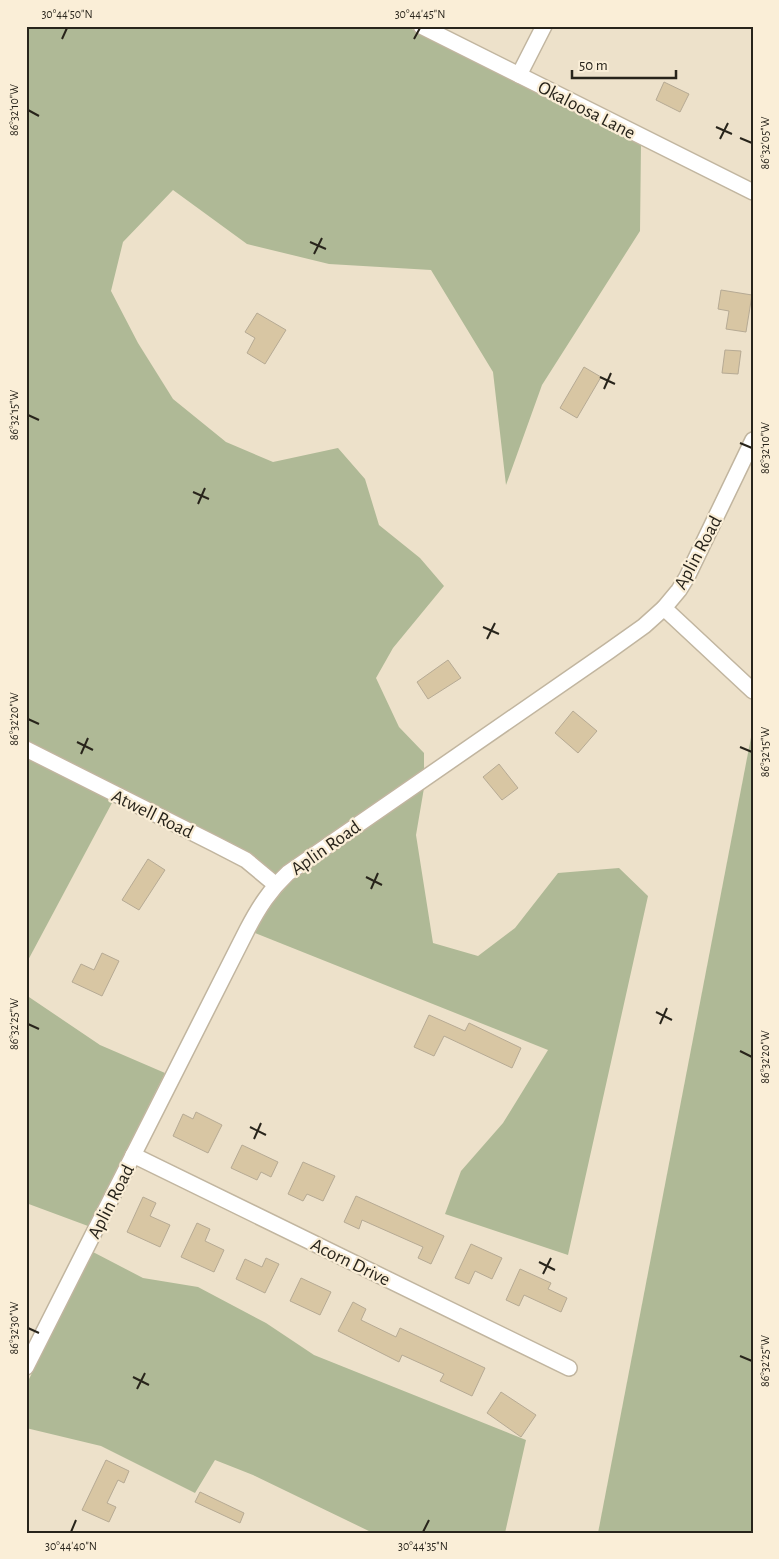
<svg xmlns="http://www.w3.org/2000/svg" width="779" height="1559" font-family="'Alegreya Sans',sans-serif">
	<rect width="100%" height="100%" fill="#ede1ca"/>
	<g fill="#afb996">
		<path d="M 26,26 L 406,26 L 641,144 L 640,231 L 542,385 L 506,485 L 493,372 L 431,270 L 329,264 L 247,244 L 173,190 L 123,242 L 111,291 L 138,343 L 173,399 L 226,442 L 273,462 L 338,448 L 365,479 L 379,525 L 420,558 L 444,586 L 393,648 L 376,678 L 399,727 L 424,753 L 424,769 L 275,875 L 219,838 L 26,742 Z"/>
		<path d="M 753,727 L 753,1533 L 598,1533 Z"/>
		<path d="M 26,757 L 113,801 L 26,964 Z"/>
		<path d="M 424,788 L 416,835 L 433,943 L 478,956 L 515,928 L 558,873 L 619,868 L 648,896 L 568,1255 L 445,1214 L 461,1171 L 503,1123 L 548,1050 L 255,933 L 268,908 L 294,878 Z"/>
		<path d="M 26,995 L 100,1045 L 165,1073 L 88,1226 L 26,1203 Z"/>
		<path d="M 93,1252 L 143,1278 L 198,1287 L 266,1323 L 314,1355 L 526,1440 L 505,1533 L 373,1533 L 253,1475 L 215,1460 L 195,1493 L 101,1446 L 26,1428 L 26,1385 Z"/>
	</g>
	<g fill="#d8c6a3" stroke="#b6aa94">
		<path d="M 664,82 L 689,94 L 680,112 L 656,100 Z"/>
		<path d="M 721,290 L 752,295 L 746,332 L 726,329 L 729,311 L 718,309 Z"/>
		<path d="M 257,313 L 286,330 L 265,364 L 247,353 L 255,338 L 245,332 Z"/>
		<path d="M 725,350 L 741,351 L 738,374 L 722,373 Z"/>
		<path d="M 584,367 L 601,377 L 577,418 L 560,408 Z"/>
		<path d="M 448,660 L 461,678 L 428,699 L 417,682 Z"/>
		<path d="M 573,711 L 597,731 L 578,753 L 555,733 Z"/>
		<path d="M 499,764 L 518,788 L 502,800 L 483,777 Z"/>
		<path d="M 148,859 L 165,870 L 139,910 L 122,900 Z"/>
		<path d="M 102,953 L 119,961 L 102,996 L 72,982 L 81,964 L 94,970 Z"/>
		<path d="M 429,1015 L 465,1031 L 469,1023 L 521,1048 L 512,1068 L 444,1036 L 434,1056 L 414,1047 Z"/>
		<path d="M 196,1112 L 222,1125 L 208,1153 L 173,1136 L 183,1114 L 193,1119 Z"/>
		<path d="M 242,1145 L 278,1162 L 271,1177 L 261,1172 L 257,1180 L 231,1168 Z"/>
		<path d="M 303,1162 L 335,1176 L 323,1201 L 307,1194 L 303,1201 L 288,1194 Z"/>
		<path d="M 356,1196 L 444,1236 L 431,1264 L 418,1258 L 423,1247 L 362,1220 L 359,1229 L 344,1222 Z"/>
		<path d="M 143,1197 L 156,1203 L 150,1216 L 170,1225 L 160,1247 L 127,1232 Z"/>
		<path d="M 197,1223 L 210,1229 L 205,1241 L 224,1250 L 214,1272 L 181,1257 Z"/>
		<path d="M 471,1244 L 502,1258 L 492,1279 L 475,1271 L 469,1284 L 455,1278 Z"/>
		<path d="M 266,1258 L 279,1264 L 265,1293 L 236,1279 L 245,1259 L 262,1267 Z"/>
		<path d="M 520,1269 L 551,1283 L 548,1289 L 567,1298 L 561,1312 L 524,1295 L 519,1306 L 506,1300 Z"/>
		<path d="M 301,1278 L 331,1292 L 320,1315 L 290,1301 Z"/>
		<path d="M 353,1302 L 366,1309 L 361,1320 L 396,1337 L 400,1328 L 485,1368 L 472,1396 L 440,1381 L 444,1374 L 402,1355 L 399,1362 L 338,1331 Z"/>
		<path d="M 501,1392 L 536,1415 L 521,1437 L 487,1413 Z"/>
		<path d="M 106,1460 L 129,1471 L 124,1483 L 118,1480 L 107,1503 L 116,1507 L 109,1522 L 82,1510 Z"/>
		<path d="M 200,1492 L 244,1513 L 240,1523 L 195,1502 Z"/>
	</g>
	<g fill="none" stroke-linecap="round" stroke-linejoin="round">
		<defs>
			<g id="minor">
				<path d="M 421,26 L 753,192"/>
				<path d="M 519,75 L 544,26"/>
				<path d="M 664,608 L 753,691"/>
				<path d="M 26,749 L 215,844 L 246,860 L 276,885"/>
				<path d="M 133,1155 L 569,1368"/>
				<path d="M 26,1367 L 247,930 C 259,907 270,890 288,873 L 609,651 L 644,626 L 664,608 L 679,590 L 687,577 L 753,440"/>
			</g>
		</defs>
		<use href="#minor" stroke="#c1b59f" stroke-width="18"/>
		<use href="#minor" stroke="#fff" stroke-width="15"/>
	</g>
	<path fill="none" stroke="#28241b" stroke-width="2" d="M 62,39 L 67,28M 414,39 L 420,28M 28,110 L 39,116M 716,127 L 732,134M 740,138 L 752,143M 720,139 L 728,123M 310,242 L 326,249M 314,254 L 322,238M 600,377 L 615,384M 604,389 L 611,373M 28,415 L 39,420M 740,443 L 752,448M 193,492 L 209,499M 198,504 L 205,488M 483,627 L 499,634M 487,639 L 495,623M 28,719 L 39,724M 77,742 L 93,750M 740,747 L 752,752M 81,754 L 88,738M 366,877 L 382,885M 371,889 L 378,873M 656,1012 L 672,1020M 28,1024 L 39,1029M 660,1024 L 667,1008M 740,1051 L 752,1057M 250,1127 L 266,1135M 254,1139 L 261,1123M 539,1262 L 555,1270M 543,1274 L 551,1258M 28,1328 L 39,1333M 740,1356 L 752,1361M 133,1377 L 149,1385M 137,1389 L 145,1373M 71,1532 L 76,1520M 423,1532 L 429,1520"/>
	<g text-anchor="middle" stroke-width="4.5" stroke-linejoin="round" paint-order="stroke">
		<g font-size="19" fill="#28241b" stroke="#faeed7">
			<text transform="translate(587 109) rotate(27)" y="7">Okaloosa Lane</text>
			<text transform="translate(697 552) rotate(-62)" y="7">Aplin Road</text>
			<text transform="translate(153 813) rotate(26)" y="7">Atwell Road</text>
			<text transform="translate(325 847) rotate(-35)" y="7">Aplin Road</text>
			<text transform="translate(110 1201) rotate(-63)" y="7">Aplin Road</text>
			<text transform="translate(351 1261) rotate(26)" y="7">Acorn Drive</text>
		</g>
	</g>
	<rect width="779" height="1559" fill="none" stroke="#faeed7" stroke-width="55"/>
	<path d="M572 70v8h104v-8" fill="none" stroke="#28241b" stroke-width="2.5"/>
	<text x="579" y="70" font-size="15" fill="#28241b" stroke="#faeed7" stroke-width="4" paint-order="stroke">50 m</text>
	<rect x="28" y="28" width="724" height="1504" fill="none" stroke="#28241b" stroke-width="2"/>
	<g font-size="12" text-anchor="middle" fill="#28241b">
		<text x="67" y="18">30°44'50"N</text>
		<text x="420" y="18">30°44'45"N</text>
		<text transform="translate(14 110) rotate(-90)" y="4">86°32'10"W</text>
		<text transform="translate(765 143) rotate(-90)" y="4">86°32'05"W</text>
		<text transform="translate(14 415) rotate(-90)" y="4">86°32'15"W</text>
		<text transform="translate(765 448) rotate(-90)" y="4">86°32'10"W</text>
		<text transform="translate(14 719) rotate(-90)" y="4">86°32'20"W</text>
		<text transform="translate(765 752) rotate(-90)" y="4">86°32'15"W</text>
		<text transform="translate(14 1024) rotate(-90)" y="4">86°32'25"W</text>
		<text transform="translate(765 1057) rotate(-90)" y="4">86°32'20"W</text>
		<text transform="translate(14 1328) rotate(-90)" y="4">86°32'30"W</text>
		<text transform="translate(765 1361) rotate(-90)" y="4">86°32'25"W</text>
		<text x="71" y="1550">30°44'40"N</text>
		<text x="423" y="1550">30°44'35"N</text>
	</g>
</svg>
